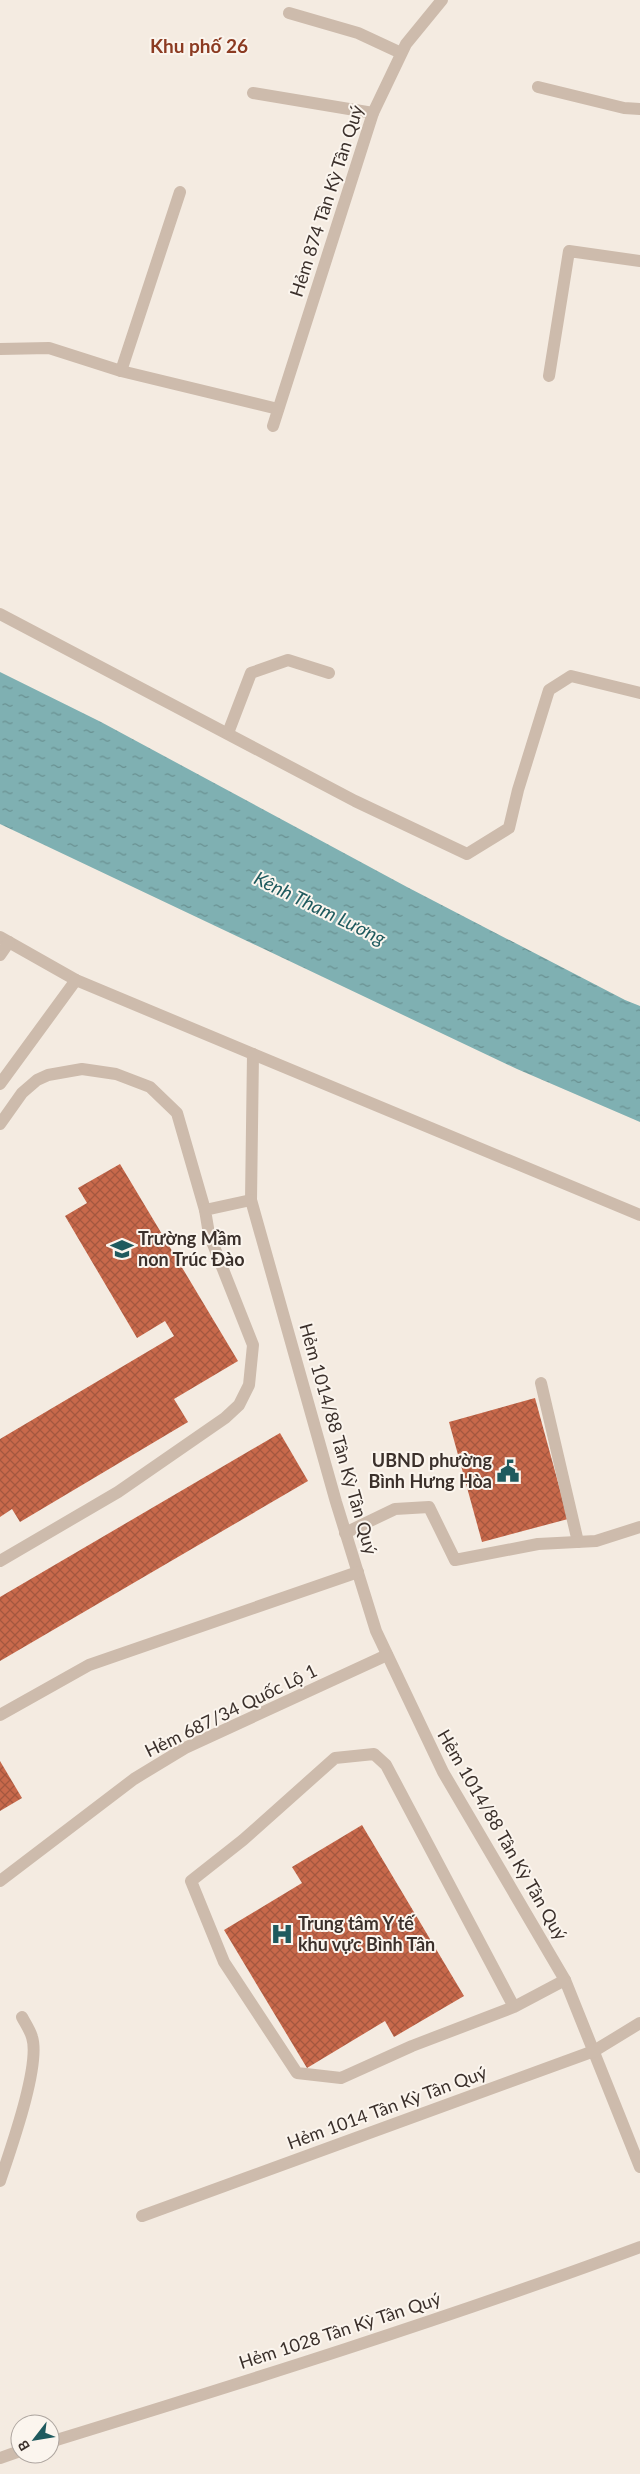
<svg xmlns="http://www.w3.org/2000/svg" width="640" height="2474" font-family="Lato,sans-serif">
	<defs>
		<pattern id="water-ripples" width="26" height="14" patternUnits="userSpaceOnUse" patternTransform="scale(1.25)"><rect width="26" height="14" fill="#7fb0b2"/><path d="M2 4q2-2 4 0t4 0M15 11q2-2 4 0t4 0" fill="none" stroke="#699091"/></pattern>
		<pattern id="building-cross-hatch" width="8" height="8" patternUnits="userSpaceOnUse" patternTransform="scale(1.25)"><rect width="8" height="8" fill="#c8694b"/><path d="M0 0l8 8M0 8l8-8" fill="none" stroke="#a4573f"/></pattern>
	</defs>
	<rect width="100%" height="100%" fill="#f4ebe1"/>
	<path fill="url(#water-ripples)" d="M 0,672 L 101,722 L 407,887 L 625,1000 L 640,1006 L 640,1122 L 517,1069 L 0,824 Z"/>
	<g fill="url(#building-cross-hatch)">
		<path d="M 120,1164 L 238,1361 L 174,1399 L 188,1422 L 20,1522 L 12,1509 L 0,1517 L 0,1439 L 174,1336 L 165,1321 L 137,1338 L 65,1216 L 87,1203 L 78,1188 Z"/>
		<path d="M 535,1398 L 568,1519 L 482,1542 L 449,1422 Z"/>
		<path d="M 280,1433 L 308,1481 L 0,1661 L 0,1597 Z"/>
		<path d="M 0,1761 L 22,1798 L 0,1811 Z"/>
		<path d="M 362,1825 L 464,1996 L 394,2037 L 385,2021 L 307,2068 L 224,1930 L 302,1883 L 292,1867 Z"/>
	</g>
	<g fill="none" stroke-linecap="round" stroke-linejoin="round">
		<g stroke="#cdbbac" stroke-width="12">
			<path d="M 289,13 L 358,33 L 401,53"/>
			<path d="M 538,87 L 624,108 L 640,109"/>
			<path d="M 253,93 L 373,113"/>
			<path d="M 0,349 L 49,348 L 121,371 L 278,409"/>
			<path d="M 121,371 L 180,192"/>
			<path d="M 549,376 L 569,251 L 640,261"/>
			<path d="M 273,426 L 373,113 L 406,44 L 442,0"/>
			<path d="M 0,614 L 355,801 L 467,854 L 509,828 L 518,790 L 549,690 L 571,676 L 640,693"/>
			<path d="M 228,733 L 251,673 L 288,660 L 329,673"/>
			<path d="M 0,937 L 76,980 L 253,1054 L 251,1200 L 336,1502 L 376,1631 L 443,1772 L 565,1980 L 640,2167"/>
			<path d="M 0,955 L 9,942"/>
			<path d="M 253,1054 L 640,1215"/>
			<path d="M 0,1084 L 76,980"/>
			<path d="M 0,1124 L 22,1093 L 37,1080 L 48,1075 L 82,1069 L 116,1074 L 150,1087 L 177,1113 L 205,1210"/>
			<path d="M 541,1383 L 578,1542"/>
			<path d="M 345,1533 L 395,1509 L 429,1507 L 455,1560 L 538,1544 L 596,1541 L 640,1527"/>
			<path d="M 0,1561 L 118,1492 L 225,1418 L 239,1405 L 249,1385 L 253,1345 L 209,1234 L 205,1210 L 251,1200"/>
			<path d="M 0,1715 L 89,1665 L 358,1572"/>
			<path d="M 0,1881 L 134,1779 L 185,1748 L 387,1655"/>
			<path d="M 514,2007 L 386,1765 L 374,1754 L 335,1758 L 243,1840 L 191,1881 L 224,1962 L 297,2073 L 341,2078 L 412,2046 L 514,2007 L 565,1980"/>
			<path d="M 0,2181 C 10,2151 41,2065 32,2037 C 30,2030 25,2023 22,2017"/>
			<path d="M 142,2216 L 594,2051 L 640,2023"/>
			<path d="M 50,2442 C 248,2381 446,2319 640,2247"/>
			<path d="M 0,2458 L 20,2451"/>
		</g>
	</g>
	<defs>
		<symbol id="school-bare" viewBox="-9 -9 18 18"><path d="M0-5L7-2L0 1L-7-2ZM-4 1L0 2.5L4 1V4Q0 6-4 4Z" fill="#1f5a5e" stroke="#fbf5ee" stroke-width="2.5" paint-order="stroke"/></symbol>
		<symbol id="civic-bare" viewBox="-9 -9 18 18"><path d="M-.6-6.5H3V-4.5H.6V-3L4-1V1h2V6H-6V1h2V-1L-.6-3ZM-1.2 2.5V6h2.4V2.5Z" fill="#1f5a5e" stroke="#fbf5ee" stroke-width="2.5" paint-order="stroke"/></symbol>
		<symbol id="hospital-bare" viewBox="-9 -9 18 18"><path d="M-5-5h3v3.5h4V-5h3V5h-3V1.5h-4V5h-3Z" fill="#1f5a5e" stroke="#fbf5ee" stroke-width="2.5" paint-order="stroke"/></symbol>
	</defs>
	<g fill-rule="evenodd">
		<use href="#school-bare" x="106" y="1233" width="32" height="32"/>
		<use href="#civic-bare" x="492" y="1455" width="32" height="32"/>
		<use href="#hospital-bare" x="266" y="1918" width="32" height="32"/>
	</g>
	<g text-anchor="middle" stroke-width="4" stroke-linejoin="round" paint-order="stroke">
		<g font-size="18" fill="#3b302b" stroke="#fbf5ee">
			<text transform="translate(327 201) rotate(-72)" y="6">Hẻm 874 Tân Kỳ Tân Quý</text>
			<text transform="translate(338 1439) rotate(74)" y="6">Hẻm 1014/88 Tân Kỳ Tân Quý</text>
			<text transform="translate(231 1711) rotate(-26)" y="6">Hẻm 687/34 Quốc Lộ 1</text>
			<text transform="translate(502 1835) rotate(60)" y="6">Hẻm 1014/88 Tân Kỳ Tân Quý</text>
			<text transform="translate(387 2108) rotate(-20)" y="6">Hẻm 1014 Tân Kỳ Tân Quý</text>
			<text transform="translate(340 2331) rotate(-18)" y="6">Hẻm 1028 Tân Kỳ Tân Quý</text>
		</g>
		<g font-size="18" font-weight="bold" fill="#3b302b" stroke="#fbf5ee" text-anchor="start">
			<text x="138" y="1245">Trường Mầm<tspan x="138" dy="21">non Trúc Đào</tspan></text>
			<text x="492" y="1467" text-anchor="end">UBND phường<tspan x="492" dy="21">Bình Hưng Hòa</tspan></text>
			<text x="298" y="1930">Trung tâm Y tế<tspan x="298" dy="21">khu vực Bình Tân</tspan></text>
		</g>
		<g font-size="19" font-weight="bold" fill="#8c3b22" stroke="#fbf5ee">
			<text x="199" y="53">Khu phố 26</text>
		</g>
		<g font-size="19" font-style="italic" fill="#1f5a5e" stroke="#fbf5ee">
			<text transform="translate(320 908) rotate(26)" y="7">Kênh Tham Lương</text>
		</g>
	</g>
	<g transform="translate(35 2439) rotate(239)"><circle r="24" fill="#fbf5ee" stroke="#aea6a0"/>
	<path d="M0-4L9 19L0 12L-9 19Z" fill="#1f5a5e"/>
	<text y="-8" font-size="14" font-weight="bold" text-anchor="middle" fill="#3b302b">B</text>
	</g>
</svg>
